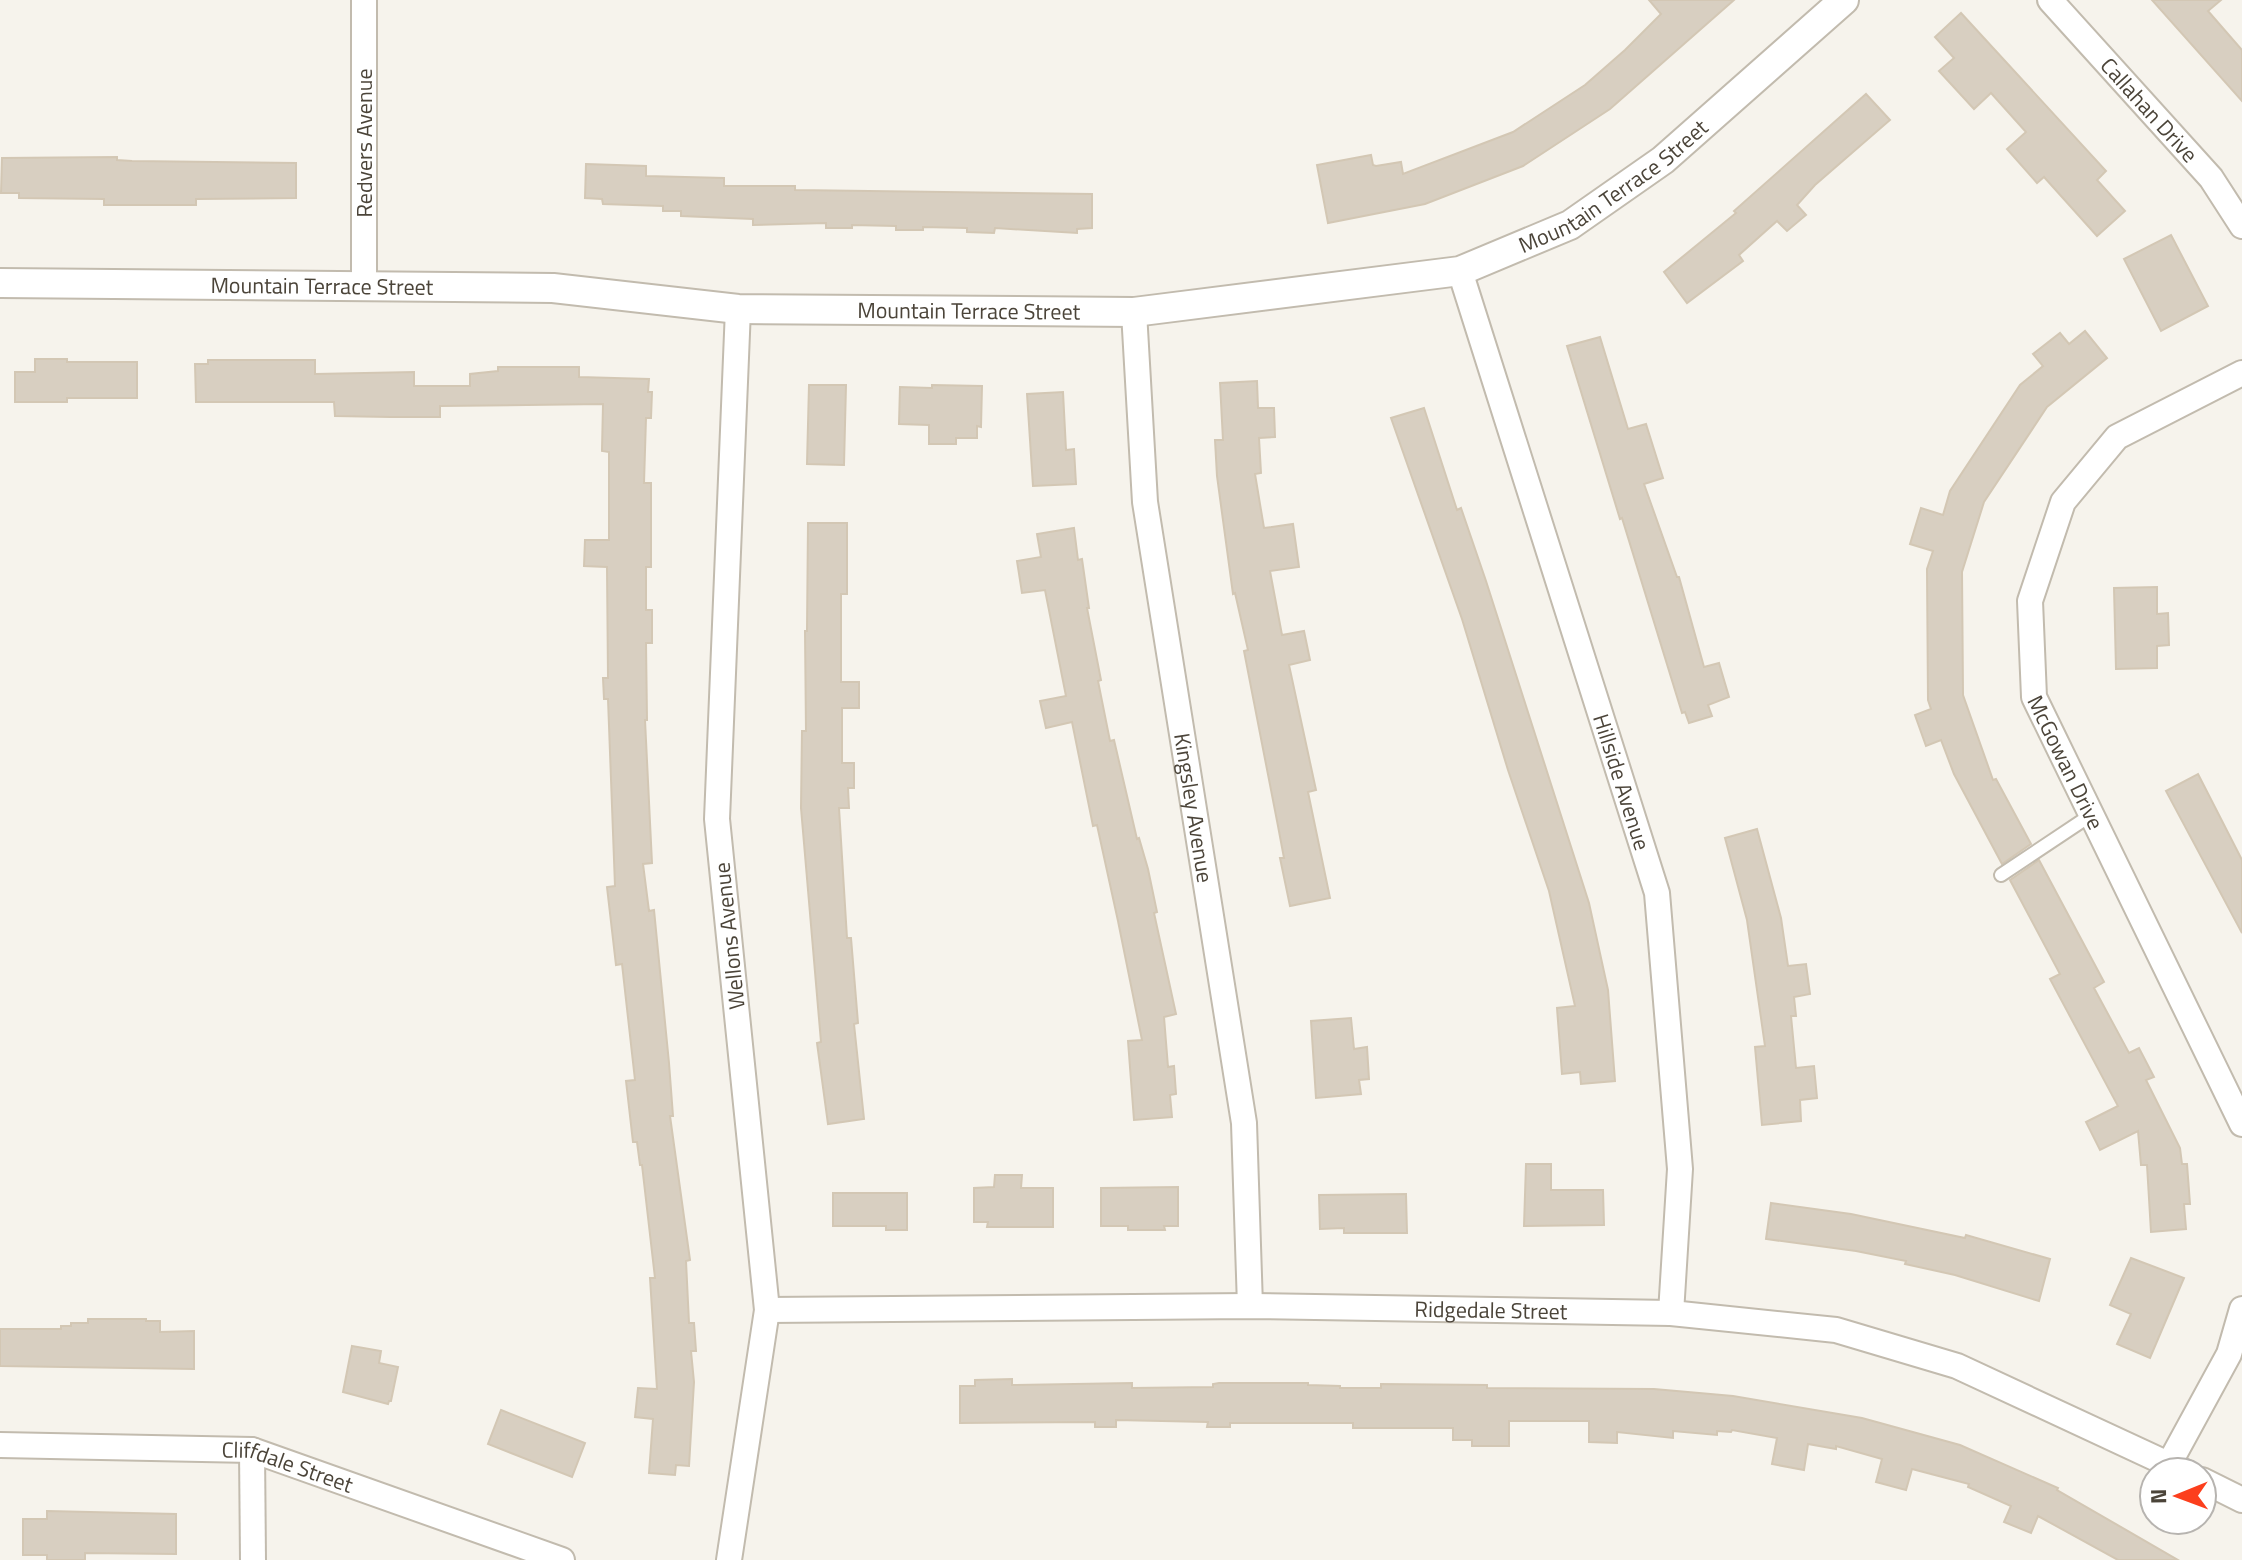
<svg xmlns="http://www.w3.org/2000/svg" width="2242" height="1560" font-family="'Titillium Web',sans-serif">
	<rect width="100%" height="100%" fill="#f6f3ec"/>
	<g fill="#d8cfc1" stroke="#d3c7b4" stroke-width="2">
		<path d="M 1649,0 L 1734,0 L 1610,109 L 1523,166 L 1425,204 L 1328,223 L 1317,165 L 1371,155 L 1373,165 L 1376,166 L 1401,162 L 1403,174 L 1513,132 L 1585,85 L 1625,50 L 1661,14 Z"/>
		<path d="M 2152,0 L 2221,0 L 2208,11 L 2242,50 L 2242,101 Z"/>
		<path d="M 1961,13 L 2106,171 L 2097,180 L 2125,211 L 2097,236 L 2044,177 L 2037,183 L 2007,149 L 2026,132 L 1991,93 L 1974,109 L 1939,71 L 1954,58 L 1935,37 Z"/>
		<path d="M 1866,94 L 1890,120 L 1815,185 L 1797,205 L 1806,215 L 1787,231 L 1777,221 L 1739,255 L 1743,261 L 1687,303 L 1664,272 L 1736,213 L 1734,211 Z"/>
		<path d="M 117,157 L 117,160 L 132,161 L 296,163 L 296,198 L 196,199 L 196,205 L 104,205 L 104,199 L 19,198 L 19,193 L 1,193 L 2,158 Z"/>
		<path d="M 586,164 L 646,166 L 646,176 L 724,178 L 724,186 L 795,186 L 795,190 L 1092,194 L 1092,228 L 1077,229 L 1077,233 L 995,228 L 994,233 L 967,232 L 967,228 L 923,227 L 923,230 L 896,230 L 896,226 L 852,225 L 852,228 L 826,228 L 826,223 L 753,225 L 753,219 L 681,216 L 681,211 L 663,211 L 663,206 L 603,204 L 602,199 L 585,198 Z"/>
		<path d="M 2171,235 L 2208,306 L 2161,331 L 2124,259 Z"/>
		<path d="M 2085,331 L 2107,358 L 2047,407 L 1984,502 L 1962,572 L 1963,695 L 1993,780 L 1996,779 L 2031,844 L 2002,864 L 1954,774 L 1941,740 L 1926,746 L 1915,715 L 1931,709 L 1928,700 L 1927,569 L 1933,551 L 1910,544 L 1921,508 L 1943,515 L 1950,491 L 2020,385 L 2043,366 L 2033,354 L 2060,333 L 2069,344 Z"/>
		<path d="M 1600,337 L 1628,429 L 1646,424 L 1663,478 L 1644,484 L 1677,577 L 1679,577 L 1704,667 L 1719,663 L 1729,697 L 1708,705 L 1712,716 L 1689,723 L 1685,712 L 1682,713 L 1622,518 L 1620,519 L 1567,346 Z"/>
		<path d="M 35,359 L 67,359 L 67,362 L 137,362 L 137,398 L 67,398 L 67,402 L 15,402 L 15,372 L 35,372 Z"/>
		<path d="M 208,360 L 315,360 L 315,374 L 414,372 L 414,386 L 470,386 L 470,374 L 498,371 L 498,367 L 579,367 L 579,377 L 649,379 L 648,392 L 652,392 L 651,418 L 646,418 L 644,483 L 651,483 L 651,567 L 646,567 L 646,610 L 652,610 L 652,643 L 646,643 L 647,720 L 645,720 L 652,863 L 643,864 L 649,911 L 654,910 L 669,1063 L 673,1116 L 670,1116 L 690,1260 L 686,1261 L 689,1323 L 694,1323 L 696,1351 L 691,1351 L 694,1382 L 689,1466 L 676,1465 L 675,1475 L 649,1473 L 653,1419 L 635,1417 L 638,1388 L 657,1389 L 650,1278 L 655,1278 L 642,1165 L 640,1165 L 637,1142 L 633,1142 L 626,1081 L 635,1080 L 622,964 L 616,965 L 607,887 L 615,886 L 608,699 L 604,699 L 603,678 L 608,678 L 607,567 L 584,566 L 585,540 L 609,540 L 609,452 L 602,451 L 603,404 L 440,406 L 440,417 L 390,417 L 335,416 L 334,402 L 196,402 L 195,364 L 208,364 Z"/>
		<path d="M 1257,381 L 1258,408 L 1274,408 L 1275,437 L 1259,438 L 1261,473 L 1255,474 L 1264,528 L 1293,524 L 1299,567 L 1270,571 L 1282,635 L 1304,631 L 1310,660 L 1289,665 L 1316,790 L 1308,792 L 1330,898 L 1290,906 L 1280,858 L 1284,858 L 1278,826 L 1244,651 L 1248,650 L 1235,593 L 1233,594 L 1217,476 L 1215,440 L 1223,440 L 1220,383 Z"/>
		<path d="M 809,385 L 846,385 L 844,465 L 807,464 Z"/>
		<path d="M 932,385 L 982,386 L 981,427 L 977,426 L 977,438 L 956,438 L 956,444 L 929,444 L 929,425 L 899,424 L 900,387 L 932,388 Z"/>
		<path d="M 1063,392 L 1066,450 L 1074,449 L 1076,484 L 1033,486 L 1027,394 Z"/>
		<path d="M 1424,408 L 1457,510 L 1461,508 L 1486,581 L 1589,903 L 1608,990 L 1615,1081 L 1581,1084 L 1580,1072 L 1562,1074 L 1557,1008 L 1575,1006 L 1549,891 L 1508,770 L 1462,619 L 1391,418 Z"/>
		<path d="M 808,523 L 847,523 L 847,594 L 841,594 L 841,682 L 859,682 L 859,708 L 842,708 L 842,763 L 854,763 L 854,788 L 848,788 L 849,808 L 839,808 L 847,938 L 851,938 L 858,1023 L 854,1024 L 864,1119 L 828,1124 L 817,1043 L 821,1042 L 801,808 L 802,731 L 806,731 L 805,631 L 807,631 Z"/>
		<path d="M 1074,528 L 1078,560 L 1082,559 L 1089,608 L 1087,608 L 1101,680 L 1098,681 L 1110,741 L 1114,740 L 1137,839 L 1139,838 L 1148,869 L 1157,912 L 1154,913 L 1176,1014 L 1164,1017 L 1168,1067 L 1174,1066 L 1176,1094 L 1170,1095 L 1172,1117 L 1134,1120 L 1128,1041 L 1142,1040 L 1118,921 L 1097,825 L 1093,826 L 1072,722 L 1046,728 L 1040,701 L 1066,696 L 1045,590 L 1022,593 L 1017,561 L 1041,557 L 1037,534 Z"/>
		<path d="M 2157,587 L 2157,614 L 2168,613 L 2169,645 L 2157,646 L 2157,668 L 2116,669 L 2114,588 Z"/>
		<path d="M 2198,774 L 2242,860 L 2242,933 L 2166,791 Z"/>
		<path d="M 1757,829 L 1781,918 L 1788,966 L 1806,964 L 1810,994 L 1794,997 L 1796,1016 L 1791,1016 L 1796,1068 L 1814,1066 L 1817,1098 L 1800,1100 L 1801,1121 L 1762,1125 L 1755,1047 L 1765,1046 L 1747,920 L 1725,838 Z"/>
		<path d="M 2039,860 L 2104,982 L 2094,988 L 2129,1053 L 2139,1048 L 2154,1077 L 2146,1080 L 2180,1148 L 2182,1164 L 2187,1164 L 2190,1204 L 2184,1204 L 2186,1229 L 2151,1232 L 2147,1165 L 2141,1165 L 2138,1131 L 2100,1150 L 2086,1122 L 2118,1106 L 2050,979 L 2060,974 L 2010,880 Z"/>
		<path d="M 1351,1018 L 1354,1049 L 1367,1047 L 1369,1079 L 1359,1080 L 1361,1094 L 1316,1098 L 1311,1021 Z"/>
		<path d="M 1526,1164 L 1551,1164 L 1551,1190 L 1603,1190 L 1604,1225 L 1524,1226 Z"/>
		<path d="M 995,1175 L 1022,1175 L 1021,1188 L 1053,1188 L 1053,1227 L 987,1227 L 988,1222 L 974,1222 L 974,1188 L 994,1187 Z"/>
		<path d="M 1178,1187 L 1178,1226 L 1164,1226 L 1165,1230 L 1128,1230 L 1128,1226 L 1101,1226 L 1101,1188 Z"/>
		<path d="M 833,1193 L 907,1193 L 907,1230 L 886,1230 L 886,1226 L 833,1226 Z"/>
		<path d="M 1406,1194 L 1407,1233 L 1344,1233 L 1344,1228 L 1320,1229 L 1319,1195 Z"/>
		<path d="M 1771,1203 L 1851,1214 L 1965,1238 L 1966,1235 L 2050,1259 L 2039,1301 L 1955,1275 L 1905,1264 L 1906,1261 L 1856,1251 L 1766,1239 Z"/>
		<path d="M 2131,1258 L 2184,1278 L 2150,1358 L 2117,1344 L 2131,1314 L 2110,1305 Z"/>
		<path d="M 88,1319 L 146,1319 L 146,1321 L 160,1321 L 160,1332 L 194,1331 L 194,1369 L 0,1366 L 0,1329 L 61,1329 L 61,1326 L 71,1326 L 71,1323 L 88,1323 Z"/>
		<path d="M 352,1346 L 381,1351 L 379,1363 L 398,1367 L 391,1401 L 389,1401 L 388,1404 L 343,1392 Z"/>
		<path d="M 1012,1379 L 1012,1385 L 1132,1383 L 1132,1388 L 1213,1387 L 1213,1384 L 1219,1383 L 1308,1383 L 1308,1385 L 1340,1386 L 1340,1388 L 1381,1388 L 1381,1384 L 1487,1385 L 1487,1388 L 1654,1389 L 1733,1396 L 1862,1418 L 1960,1445 L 2058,1488 L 2057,1490 L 2178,1560 L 2118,1560 L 2038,1516 L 2031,1533 L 2004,1522 L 2011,1506 L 1968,1487 L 1969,1484 L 1912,1469 L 1906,1490 L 1876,1482 L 1882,1459 L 1836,1446 L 1836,1449 L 1808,1444 L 1804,1470 L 1772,1464 L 1777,1438 L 1732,1430 L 1731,1432 L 1717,1431 L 1717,1435 L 1673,1431 L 1673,1438 L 1617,1432 L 1617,1443 L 1589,1442 L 1589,1421 L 1509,1421 L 1509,1446 L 1472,1446 L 1472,1440 L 1453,1440 L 1453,1428 L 1353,1428 L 1353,1423 L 1230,1423 L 1230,1427 L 1207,1427 L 1208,1422 L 1116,1420 L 1116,1427 L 1095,1427 L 1095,1422 L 960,1423 L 960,1386 L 975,1386 L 975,1380 Z"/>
		<path d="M 501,1410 L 585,1443 L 572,1477 L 488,1444 Z"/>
		<path d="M 47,1511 L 176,1514 L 176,1554 L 85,1553 L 85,1560 L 47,1560 L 47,1555 L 23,1555 L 23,1519 L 47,1519 Z"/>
	</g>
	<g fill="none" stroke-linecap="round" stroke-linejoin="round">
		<defs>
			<path id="service" d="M 2001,875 L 2091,815"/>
			<g id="minor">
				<path d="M 364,0 L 364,286"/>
				<path id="s1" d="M 2050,0 L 2211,178 L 2242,226"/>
				<path id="s2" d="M 1460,271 L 1657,893 L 1680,1169 L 1671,1313"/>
				<path id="s3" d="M 1134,312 L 1145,502 L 1244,1123 L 1250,1306"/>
				<path id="s4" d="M 2242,373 L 2117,437 L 2063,502 L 2030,601 L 2034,697 L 2242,1124"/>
				<path id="s5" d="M 767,1310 L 1250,1306 L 1671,1313 L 1836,1330 L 1957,1366 L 2185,1472"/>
				<path id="s6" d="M 0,1445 L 252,1450 L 562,1560"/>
				<path d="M 252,1450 L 253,1560"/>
				<path d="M 2169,1464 L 2229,1354 L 2242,1309"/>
				<path d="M 2202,1480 L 2242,1500"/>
				<path d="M 729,1560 L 767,1310 L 717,819 L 738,309"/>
			</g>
			<g id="tertiary">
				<path id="s7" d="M 0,283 L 553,288 L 738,309 L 1134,312 L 1460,271 L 1570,225 L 1663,160 L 1844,0"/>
			</g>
		</defs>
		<use href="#service" stroke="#c2bbae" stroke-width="16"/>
		<use href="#minor" stroke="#c2bbae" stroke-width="28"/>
		<use href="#tertiary" stroke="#c2bbae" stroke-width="32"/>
		<use href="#service" stroke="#fff" stroke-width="12"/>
		<use href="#minor" stroke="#fff" stroke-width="24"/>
		<use href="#tertiary" stroke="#fff" stroke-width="28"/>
	</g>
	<g text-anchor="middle" stroke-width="6" stroke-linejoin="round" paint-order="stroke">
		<g font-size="22" fill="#4b4439" stroke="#fff">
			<text dy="8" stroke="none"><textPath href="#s1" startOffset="148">Callahan Drive</textPath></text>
			<text transform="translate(364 143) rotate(-90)" y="8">Redvers Avenue</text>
			<text dy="8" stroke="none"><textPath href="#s7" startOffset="1640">Mountain Terrace Street</textPath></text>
			<text dy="8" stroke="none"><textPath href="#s7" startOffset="322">Mountain Terrace Street</textPath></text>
			<text dy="8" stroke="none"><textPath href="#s7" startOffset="970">Mountain Terrace Street</textPath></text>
			<text dy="8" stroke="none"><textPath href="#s4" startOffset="498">McGowan Drive</textPath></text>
			<text dy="8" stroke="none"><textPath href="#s2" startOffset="536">Hillside Avenue</textPath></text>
			<text dy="8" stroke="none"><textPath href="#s3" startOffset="500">Kingsley Avenue</textPath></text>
			<text transform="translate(729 936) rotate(-96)" y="8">Wellons Avenue</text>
			<text dy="8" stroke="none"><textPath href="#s5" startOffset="724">Ridgedale Street</textPath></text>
			<text dy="8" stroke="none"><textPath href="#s6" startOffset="290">Cliffdale Street</textPath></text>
		</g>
	</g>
	<g transform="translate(2178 1496) rotate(269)"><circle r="38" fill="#ffffff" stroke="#b7b4b0" stroke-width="2"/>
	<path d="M0-6L14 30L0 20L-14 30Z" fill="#fc3f1d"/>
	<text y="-12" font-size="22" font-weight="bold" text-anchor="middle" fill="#4b4439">N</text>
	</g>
</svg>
